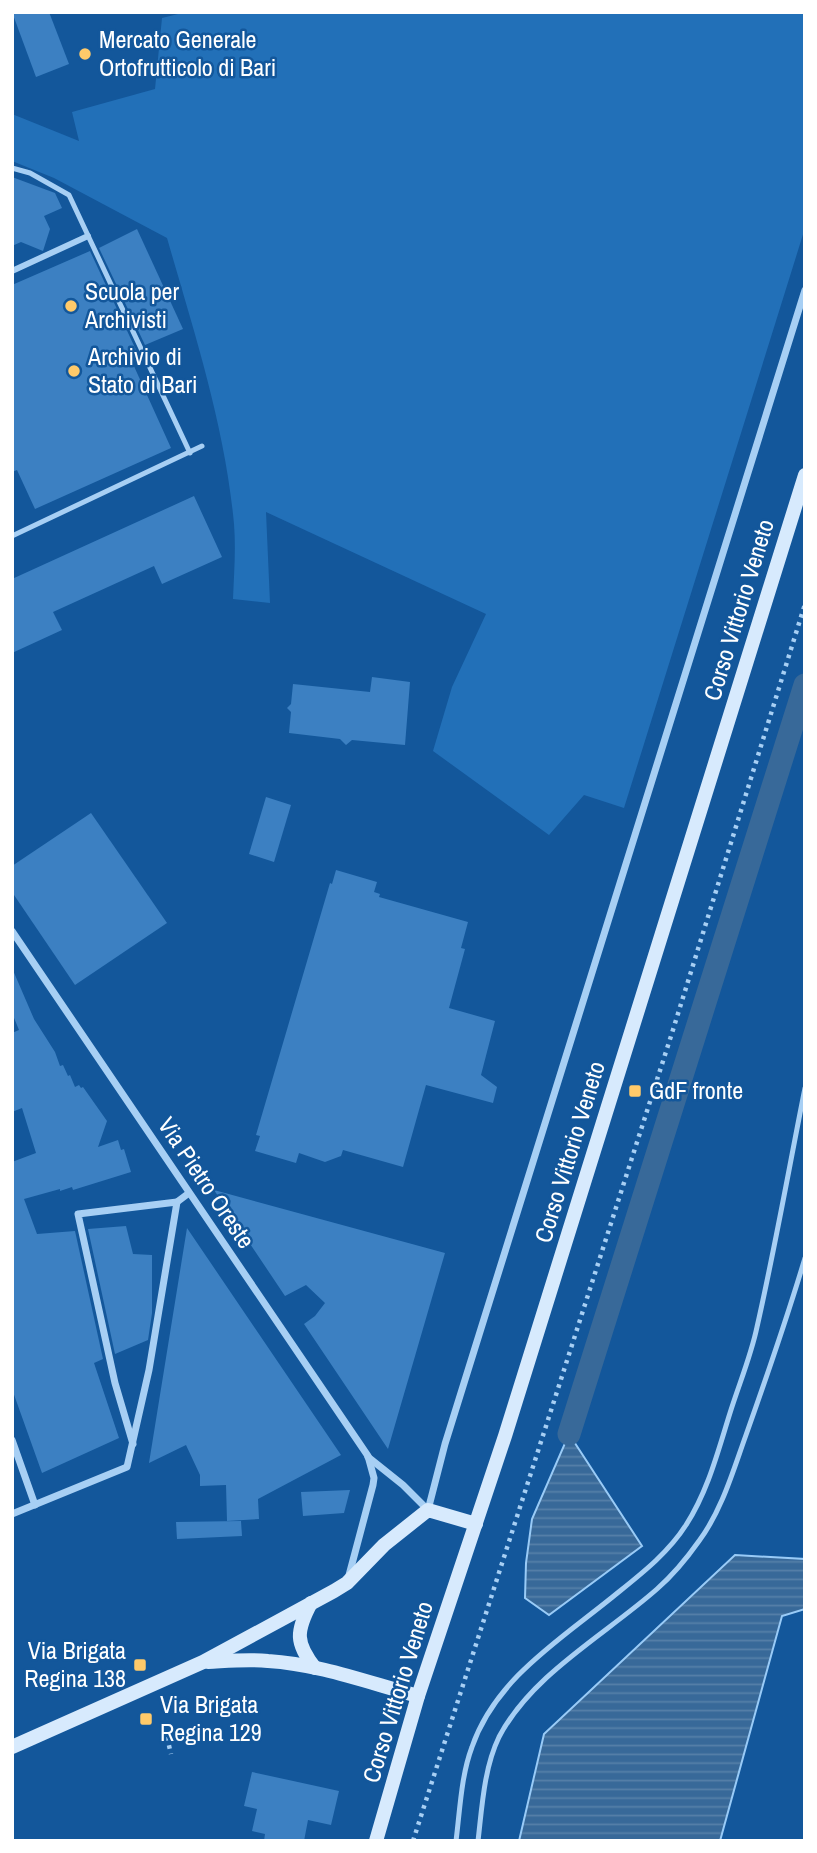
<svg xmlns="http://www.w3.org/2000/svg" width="817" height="1853" font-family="'Archivo Narrow',sans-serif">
	<defs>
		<pattern id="water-rules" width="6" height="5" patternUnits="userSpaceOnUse" patternTransform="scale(1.75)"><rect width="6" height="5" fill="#386999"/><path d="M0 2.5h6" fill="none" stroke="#5680a8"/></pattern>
	</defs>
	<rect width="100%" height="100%" fill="#13579b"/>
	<path fill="#2270b8" d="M 186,12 L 805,12 L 805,228 L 624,808 L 584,795 L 549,835 L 433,751 L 452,687 L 486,614 L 266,512 L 270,603 L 233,599 C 234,574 236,549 234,524 C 225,426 194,332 167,238 L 54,178 L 12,161 L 12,114 L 79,141 L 72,112 L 155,89 L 162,18 Z"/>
	<g fill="url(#water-rules)" stroke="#99cbf7" stroke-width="2">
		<path d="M 569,1434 L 642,1546 L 549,1615 L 525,1598 L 526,1563 L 532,1519 Z"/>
		<path d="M 735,1555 L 805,1559 L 805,1609 L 782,1616 L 720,1841 L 519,1841 L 544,1734 Z"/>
	</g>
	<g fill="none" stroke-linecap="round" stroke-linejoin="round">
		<path stroke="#386999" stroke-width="23" d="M 569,1434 L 805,685"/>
	</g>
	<g fill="#3c80c2">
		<path d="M 12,12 L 49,12 L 69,64 L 36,77 Z"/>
		<path d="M 12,177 L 55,193 L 62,208 L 44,216 L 50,229 L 43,251 L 21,242 L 12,246 Z"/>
		<path d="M 137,229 L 183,329 L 145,345 L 99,248 Z"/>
		<path d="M 90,251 L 136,350 L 128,353 L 171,448 L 35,509 L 17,470 L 12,472 L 12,285 Z"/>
		<path d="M 194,496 L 222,557 L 162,584 L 154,566 L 53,612 L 62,630 L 12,653 L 12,579 Z"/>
		<path d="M 372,677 L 410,682 L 405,745 L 352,740 L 346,745 L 340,739 L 289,733 L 291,712 L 287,708 L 291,704 L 293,684 L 370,692 Z"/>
		<path d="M 266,797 L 291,805 L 274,862 L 249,854 Z"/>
		<path d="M 91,813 L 167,923 L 75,985 L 12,892 L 12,866 Z"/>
		<path d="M 336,870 L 377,882 L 374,892 L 380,894 L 379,897 L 468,922 L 461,948 L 465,949 L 449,1008 L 495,1021 L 481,1075 L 497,1087 L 493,1103 L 426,1085 L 403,1167 L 343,1150 L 341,1156 L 325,1162 L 299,1153 L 296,1163 L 255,1151 L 260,1136 L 256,1135 L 330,883 L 332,884 Z"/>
		<path d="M 12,968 L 34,1019 L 55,1052 L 60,1066 L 63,1065 L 68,1076 L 70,1075 L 75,1087 L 79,1085 L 81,1088 L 83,1087 L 107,1121 L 98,1147 L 118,1140 L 121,1150 L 124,1149 L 131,1172 L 73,1190 L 72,1187 L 60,1191 L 60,1189 L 24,1199 L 37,1234 L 75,1231 L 103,1359 L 94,1363 L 119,1438 L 42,1473 L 12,1389 L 12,1162 L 36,1153 L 22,1108 L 12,1112 L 12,1033 L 19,1030 L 12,1013 Z"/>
		<path d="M 214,1190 L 445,1253 L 388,1449 L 304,1324 L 315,1316 L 325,1303 L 306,1285 L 285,1296 Z"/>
		<path d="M 126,1226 L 133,1254 L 152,1255 L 152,1313 L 148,1340 L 115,1354 L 88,1229 Z"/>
		<path d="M 187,1228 L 341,1455 L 258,1499 L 259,1519 L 227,1521 L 226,1485 L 200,1486 L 200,1475 L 186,1445 L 149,1463 Z"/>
		<path d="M 350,1490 L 344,1513 L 303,1516 L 301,1492 Z"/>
		<path d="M 241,1521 L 242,1536 L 177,1539 L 176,1522 Z"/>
		<path d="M 252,1772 L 339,1791 L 331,1825 L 308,1820 L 304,1841 L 264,1841 L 265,1834 L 252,1831 L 257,1809 L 244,1806 Z"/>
	</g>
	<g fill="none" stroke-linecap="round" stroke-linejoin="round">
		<g stroke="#a7cff4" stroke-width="4.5" stroke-dasharray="3.5 5" stroke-linecap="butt">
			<path d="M 167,1737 L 171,1754"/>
			<path d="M 413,1841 L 672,1033 L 805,604"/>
		</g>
		<g stroke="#a7cff4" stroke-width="5">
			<path d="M 12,168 L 30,173 L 69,195 L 190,453"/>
			<path d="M 12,536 L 202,446"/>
			<path d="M 456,1841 C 460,1810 461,1776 472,1747 C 495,1680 558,1641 610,1599 C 637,1577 667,1555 686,1525 C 708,1491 718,1451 730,1413 C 739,1384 751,1356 757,1327 C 775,1248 789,1168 805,1088"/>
			<path d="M 478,1841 C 482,1807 484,1768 499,1737 C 532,1674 605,1635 657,1589 C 673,1575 687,1558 699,1541 C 722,1510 733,1471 746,1435 C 767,1376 787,1318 805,1258"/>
		</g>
		<path stroke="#a7cff4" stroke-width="6" d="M 12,271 L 88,236"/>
		<g stroke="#a7cff4" stroke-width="7">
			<path d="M 12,931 L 368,1456 L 374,1478 L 373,1485 L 348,1579"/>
			<path d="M 12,1440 L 35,1505"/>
			<path d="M 133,1444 L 115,1383 L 78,1214 L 177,1202"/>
			<path d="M 368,1457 L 403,1485 L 428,1510"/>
			<path d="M 428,1510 L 445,1444 L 805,290"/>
			<path d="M 12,1514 L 127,1467 L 149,1370 L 177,1202 L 189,1193"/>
		</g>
		<g stroke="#d7eafd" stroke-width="14">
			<path d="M 311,1603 C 296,1631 295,1643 315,1668"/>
			<path d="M 208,1662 C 228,1661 248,1659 268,1661 C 319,1664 369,1683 418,1696"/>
			<path d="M 12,1747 L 203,1662 L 334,1591 L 347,1583 L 384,1545 L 428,1510 L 476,1524"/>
			<path d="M 376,1841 L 418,1696 L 505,1436 L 805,475"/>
		</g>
	</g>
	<g fill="#ffca6a" stroke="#13579b" stroke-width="2.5">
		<circle cx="85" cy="54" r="7"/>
		<circle cx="71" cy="306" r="7"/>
		<circle cx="74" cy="371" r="7"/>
		<rect x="628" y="1084" width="14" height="14" rx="3.5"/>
		<rect x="133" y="1658" width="14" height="14" rx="3.5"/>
		<rect x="139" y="1712" width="14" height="14" rx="3.5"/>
	</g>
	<g text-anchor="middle" stroke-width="5" stroke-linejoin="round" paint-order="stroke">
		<g font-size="24" fill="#fff" stroke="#13579b" text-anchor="start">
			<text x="99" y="48">Mercato Generale<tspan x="99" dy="28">Ortofrutticolo di Bari</tspan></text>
			<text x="85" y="300">Scuola per<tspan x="85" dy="28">Archivisti</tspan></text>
			<text x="88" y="365">Archivio di<tspan x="88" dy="28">Stato di Bari</tspan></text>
			<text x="649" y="1099">GdF fronte</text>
			<text x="126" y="1659" text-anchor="end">Via Brigata<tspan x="126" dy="28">Regina 138</tspan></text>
			<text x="160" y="1713">Via Brigata<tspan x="160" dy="28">Regina 129</tspan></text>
		</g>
		<g font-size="24" fill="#fff" stroke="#13579b">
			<text transform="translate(739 610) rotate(-73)" y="8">Corso Vittorio Veneto</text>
			<text transform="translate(570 1152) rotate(-73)" y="8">Corso Vittorio Veneto</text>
			<text transform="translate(206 1183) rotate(56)" y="8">Via Pietro Oreste</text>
			<text transform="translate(398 1692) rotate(-73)" y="8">Corso Vittorio Veneto</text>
		</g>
	</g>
	<rect width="817" height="1853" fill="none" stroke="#ffffff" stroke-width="28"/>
</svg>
